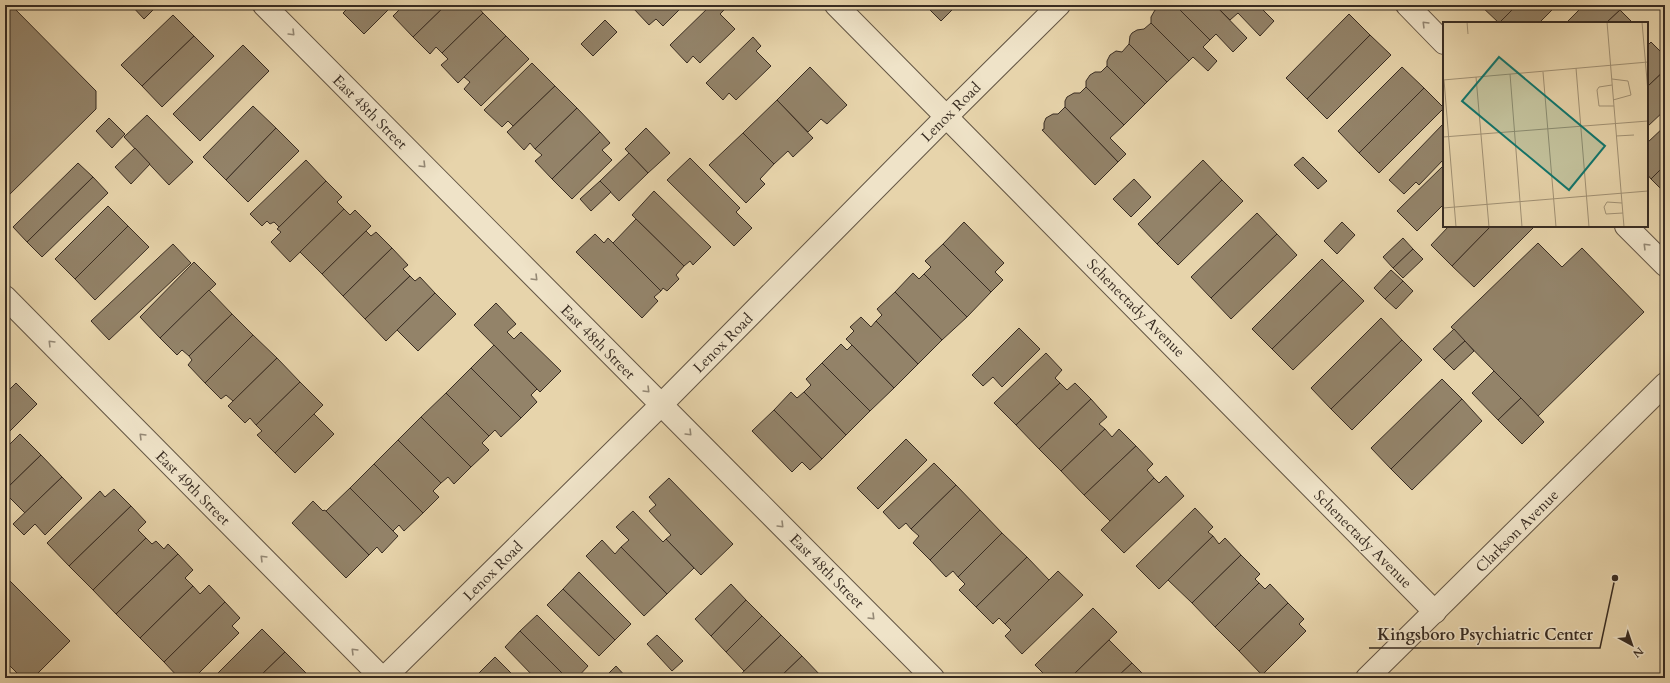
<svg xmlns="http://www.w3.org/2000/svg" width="1670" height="683" font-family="Cardo,serif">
	<rect width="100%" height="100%" fill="#e7d4ab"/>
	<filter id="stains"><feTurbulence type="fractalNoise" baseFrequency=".005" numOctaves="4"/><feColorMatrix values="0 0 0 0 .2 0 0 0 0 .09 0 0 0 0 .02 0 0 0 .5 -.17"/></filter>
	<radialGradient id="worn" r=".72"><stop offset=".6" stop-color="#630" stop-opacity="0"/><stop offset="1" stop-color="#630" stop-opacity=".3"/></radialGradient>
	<g fill="#938369" stroke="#382c22">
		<path d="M 5,5 L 11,5 L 96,91 L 96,109 L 5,199 Z"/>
		<path d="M 131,5 L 158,5 L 144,19 Z"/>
		<path d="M 351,5 L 393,5 L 364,34 L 343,13 Z"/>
		<path d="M 404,5 L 446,5 L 413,37 L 393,16 Z"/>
		<path d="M 446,5 L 476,5 L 483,13 L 442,53 L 436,47 L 430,54 L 413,37 Z"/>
		<path d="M 636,5 L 684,5 L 663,26 L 656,19 L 649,25 L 633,8 Z"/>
		<path d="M 711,5 L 722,5 L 725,9 L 720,14 L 735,29 L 700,63 L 693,56 L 687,63 L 670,45 Z"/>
		<path d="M 925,5 L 957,5 L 941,21 Z"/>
		<path d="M 1169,5 L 1175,5 L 1210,40 L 1203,47 L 1217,61 L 1208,71 L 1193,57 L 1189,61 L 1151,23 L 1151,17 L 1155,10 L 1160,8 L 1165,9 Z"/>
		<path d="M 1175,5 L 1215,5 L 1247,38 L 1233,52 L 1216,34 L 1210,40 Z"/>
		<path d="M 1215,5 L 1258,5 L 1274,21 L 1260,36 L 1238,13 L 1230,20 Z"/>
		<path d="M 1480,5 L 1517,5 L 1499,23 Z"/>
		<path d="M 1517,5 L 1557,5 L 1539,23 L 1499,23 Z"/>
		<path d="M 1584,5 L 1621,5 L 1617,7 L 1620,10 L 1606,23 L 1566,23 Z"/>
		<path d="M 1620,10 L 1633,23 L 1606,23 Z"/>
		<path d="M 483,13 L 506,36 L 458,83 L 441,65 L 448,59 L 442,53 Z"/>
		<path d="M 1349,14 L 1370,35 L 1307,99 L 1286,78 Z"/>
		<path d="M 173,15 L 194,36 L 142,86 L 121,65 Z"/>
		<path d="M 605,20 L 617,32 L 593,56 L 581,44 Z"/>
		<path d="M 1151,23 L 1189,61 L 1167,82 L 1129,44 L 1130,36 L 1132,33 L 1137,30 L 1144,29 Z"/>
		<path d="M 1370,35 L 1391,55 L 1327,119 L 1307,99 Z"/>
		<path d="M 194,36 L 214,56 L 162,107 L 142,86 Z"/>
		<path d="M 506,36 L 529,59 L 481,106 L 464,89 L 470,82 L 464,77 Z"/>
		<path d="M 753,37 L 761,46 L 756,51 L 771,66 L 736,100 L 729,93 L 723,100 L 706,83 Z"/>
		<path d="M 1651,42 L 1665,56 L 1665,70 L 1647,87 L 1647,46 Z"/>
		<path d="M 1129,44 L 1167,82 L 1145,104 L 1107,66 L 1107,61 L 1110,55 L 1116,51 L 1122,52 Z"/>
		<path d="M 243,45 L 269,71 L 200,141 L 173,114 Z"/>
		<path d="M 532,63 L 555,86 L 513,126 L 508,121 L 502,127 L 484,110 Z"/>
		<path d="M 1107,66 L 1145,104 L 1124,125 L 1086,87 L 1086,81 L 1090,75 L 1095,72 L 1101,72 Z"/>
		<path d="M 810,67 L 847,105 L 827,124 L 821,119 L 808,132 L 777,100 Z"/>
		<path d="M 1402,67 L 1424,88 L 1359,153 L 1338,131 Z"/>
		<path d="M 1665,70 L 1665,110 L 1647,127 L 1647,87 Z"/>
		<path d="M 555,86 L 577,108 L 535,149 L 530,143 L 524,150 L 507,132 Z"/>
		<path d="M 1086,87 L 1124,125 L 1110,138 L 1126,154 L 1118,162 L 1065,107 L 1065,101 L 1067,97 L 1074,93 L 1080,93 Z"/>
		<path d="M 1424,88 L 1444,108 L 1379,173 L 1359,153 Z"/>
		<path d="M 777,100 L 813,138 L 793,157 L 788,151 L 774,164 L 743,133 Z"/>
		<path d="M 253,106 L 276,128 L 226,180 L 203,157 Z"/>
		<path d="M 1065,107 L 1118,162 L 1095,185 L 1042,130 L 1044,129 L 1044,123 L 1046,118 L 1053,114 L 1058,114 Z"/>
		<path d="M 577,108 L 600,132 L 552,179 L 535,161 L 542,155 L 535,149 Z"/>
		<path d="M 147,115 L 193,162 L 169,185 L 124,137 Z"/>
		<path d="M 109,118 L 125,134 L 112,148 L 96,131 Z"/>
		<path d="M 1444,123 L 1444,159 L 1419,185 L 1416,182 L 1404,194 L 1389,180 Z"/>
		<path d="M 1665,126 L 1665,165 L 1651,179 L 1647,174 L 1647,143 Z"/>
		<path d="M 276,128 L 299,151 L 248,202 L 226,180 Z"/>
		<path d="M 646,128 L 670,153 L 648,173 L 625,149 Z"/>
		<path d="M 600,132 L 610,143 L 602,150 L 612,160 L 572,199 L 552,179 Z"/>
		<path d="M 743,133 L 774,164 L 760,179 L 765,184 L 746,203 L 709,165 Z"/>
		<path d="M 135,148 L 150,164 L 131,184 L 115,167 Z"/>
		<path d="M 629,153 L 648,173 L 619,201 L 600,181 Z"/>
		<path d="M 1303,157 L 1327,181 L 1318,189 L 1294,165 Z"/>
		<path d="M 690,158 L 740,208 L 736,212 L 752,228 L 734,246 L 667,180 Z"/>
		<path d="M 306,160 L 326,181 L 279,227 L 274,222 L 270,224 L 267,221 L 262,226 L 250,214 Z"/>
		<path d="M 1203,160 L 1222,180 L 1157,244 L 1138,224 Z"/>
		<path d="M 78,163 L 93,177 L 27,242 L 13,227 Z"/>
		<path d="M 1444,165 L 1444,204 L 1417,231 L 1397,211 Z"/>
		<path d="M 1665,165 L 1665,193 L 1651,179 Z"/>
		<path d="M 93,177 L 108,193 L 42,257 L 27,242 Z"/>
		<path d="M 1134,179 L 1151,197 L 1131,217 L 1113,199 Z"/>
		<path d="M 1222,180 L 1243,201 L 1178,265 L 1157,244 Z"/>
		<path d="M 326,181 L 342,197 L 337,202 L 344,209 L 290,262 L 271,242 L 281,232 L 277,229 Z"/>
		<path d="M 600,181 L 611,192 L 591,211 L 580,199 Z"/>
		<path d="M 654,191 L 711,247 L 693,265 L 690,261 L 684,266 L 632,215 Z"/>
		<path d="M 108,206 L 128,226 L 75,279 L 55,259 Z"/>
		<path d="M 344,209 L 350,215 L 355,210 L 371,226 L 322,274 L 300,252 Z"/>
		<path d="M 1257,213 L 1277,234 L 1211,298 L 1191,277 Z"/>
		<path d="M 636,219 L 684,266 L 676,275 L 679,279 L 667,291 L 663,288 L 661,291 L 613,243 Z"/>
		<path d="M 964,222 L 1004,263 L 995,272 L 1003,280 L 991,292 L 943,244 Z"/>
		<path d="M 1342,222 L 1355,235 L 1337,254 L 1324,241 Z"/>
		<path d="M 128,226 L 149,247 L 95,300 L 75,279 Z"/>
		<path d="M 1449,226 L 1491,226 L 1452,266 L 1431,245 Z"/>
		<path d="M 1491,226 L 1535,226 L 1474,287 L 1452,266 Z"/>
		<path d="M 366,231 L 371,236 L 376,232 L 392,248 L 343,296 L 322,274 Z"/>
		<path d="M 595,234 L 604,243 L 608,238 L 661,291 L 654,297 L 658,301 L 642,318 L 576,252 Z"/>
		<path d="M 1277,234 L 1297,255 L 1231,319 L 1211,298 Z"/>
		<path d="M 1403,238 L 1413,249 L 1393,268 L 1383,257 Z"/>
		<path d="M 1538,243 L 1562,267 L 1582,248 L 1644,312 L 1538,416 L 1451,327 Z"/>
		<path d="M 173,244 L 191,263 L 109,340 L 91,321 Z"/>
		<path d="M 943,244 L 991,292 L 967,317 L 924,274 L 931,267 L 925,261 Z"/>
		<path d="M 392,248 L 408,265 L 403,269 L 410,276 L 365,319 L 343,296 Z"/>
		<path d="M 1413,249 L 1423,259 L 1403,278 L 1393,268 Z"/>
		<path d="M 1322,259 L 1343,280 L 1272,349 L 1252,329 Z"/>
		<path d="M 194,262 L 216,284 L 160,338 L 140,317 Z"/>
		<path d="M 1391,270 L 1403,281 L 1385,299 L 1374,288 Z"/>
		<path d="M 913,273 L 919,279 L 924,274 L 967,317 L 942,340 L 895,292 Z"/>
		<path d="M 410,276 L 415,281 L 420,277 L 435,293 L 386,341 L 365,319 Z"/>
		<path d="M 1343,280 L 1364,301 L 1293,370 L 1272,349 Z"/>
		<path d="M 1403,281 L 1413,291 L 1396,309 L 1385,299 Z"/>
		<path d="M 209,290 L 232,314 L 189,356 L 182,350 L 177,355 L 160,338 Z"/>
		<path d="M 895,292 L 942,340 L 918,364 L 876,321 L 882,315 L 877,309 Z"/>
		<path d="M 435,293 L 456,314 L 418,351 L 397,330 Z"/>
		<path d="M 496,303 L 516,324 L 507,332 L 514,339 L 521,332 L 561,371 L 540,392 L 474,325 Z"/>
		<path d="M 232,314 L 253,335 L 205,383 L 188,365 L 192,360 L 189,356 Z"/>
		<path d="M 861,317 L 871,327 L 876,321 L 918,364 L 894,388 L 846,339 L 854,331 L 850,327 Z"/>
		<path d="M 1381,318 L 1402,340 L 1331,409 L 1311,388 Z"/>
		<path d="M 1019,328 L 1040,349 L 1002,387 L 993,377 L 983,386 L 972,375 Z"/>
		<path d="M 1454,329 L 1465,341 L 1444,360 L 1433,349 Z"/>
		<path d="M 253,335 L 277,358 L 233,401 L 226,395 L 221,399 L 205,383 Z"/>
		<path d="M 1402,340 L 1422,360 L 1352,430 L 1331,409 Z"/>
		<path d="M 1465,341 L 1474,351 L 1454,370 L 1444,360 Z"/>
		<path d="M 841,344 L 847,350 L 852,345 L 894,388 L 870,411 L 822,363 Z"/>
		<path d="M 494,345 L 537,389 L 531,395 L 537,402 L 521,418 L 471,368 Z"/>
		<path d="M 1046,353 L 1062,370 L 1055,378 L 1060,383 L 1016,425 L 994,403 Z"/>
		<path d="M 277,358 L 300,382 L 256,425 L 250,418 L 245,423 L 228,406 Z"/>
		<path d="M 822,363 L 870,411 L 846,435 L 804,392 L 811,385 L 806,379 Z"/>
		<path d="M 471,368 L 521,418 L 501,437 L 495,430 L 489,436 L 446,393 Z"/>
		<path d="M 1494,371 L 1521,398 L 1498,420 L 1472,393 Z"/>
		<path d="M 1442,379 L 1462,399 L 1391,469 L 1371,448 Z"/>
		<path d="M 300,382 L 323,405 L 275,453 L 257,435 L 262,431 L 256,425 Z"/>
		<path d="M 16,383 L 37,404 L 5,436 L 5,394 Z"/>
		<path d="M 1060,383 L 1067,390 L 1075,383 L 1091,399 L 1039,449 L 1016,425 Z"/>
		<path d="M 791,392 L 797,398 L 804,392 L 846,435 L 822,459 L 774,410 Z"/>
		<path d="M 446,393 L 489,436 L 482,443 L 489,450 L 471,467 L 421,417 Z"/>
		<path d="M 1521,398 L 1544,422 L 1522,444 L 1498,420 Z"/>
		<path d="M 1091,399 L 1107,417 L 1099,424 L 1105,429 L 1061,471 L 1039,449 Z"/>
		<path d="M 1462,399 L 1482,421 L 1412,490 L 1391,469 Z"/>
		<path d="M 774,410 L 822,459 L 810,470 L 802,462 L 792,472 L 752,431 Z"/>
		<path d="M 314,414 L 334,434 L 295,473 L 275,453 Z"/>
		<path d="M 421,417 L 471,467 L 454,484 L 448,477 L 441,483 L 398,440 Z"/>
		<path d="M 1105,429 L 1112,437 L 1119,429 L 1136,446 L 1084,495 L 1061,471 Z"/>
		<path d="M 20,434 L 41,455 L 5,490 L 5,449 Z"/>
		<path d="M 906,439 L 927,460 L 878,509 L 857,488 Z"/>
		<path d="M 398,440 L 441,483 L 433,491 L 439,497 L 423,513 L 374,464 Z"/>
		<path d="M 1136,446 L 1153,464 L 1147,470 L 1154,478 L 1110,521 L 1084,495 Z"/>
		<path d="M 41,455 L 62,477 L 25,513 L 5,493 L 5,490 Z"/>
		<path d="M 934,463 L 956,485 L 911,529 L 906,523 L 899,529 L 883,512 Z"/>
		<path d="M 374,464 L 423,513 L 404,531 L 399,525 L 393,531 L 350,488 Z"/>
		<path d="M 1166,476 L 1184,496 L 1124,553 L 1101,530 L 1154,478 L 1159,483 Z"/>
		<path d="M 62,477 L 82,498 L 45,535 L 35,524 L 24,535 L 13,524 Z"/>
		<path d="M 669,478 L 733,544 L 701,575 L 666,539 L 671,535 L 649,511 L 656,505 L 649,497 Z"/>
		<path d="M 956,485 L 980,510 L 930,560 L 913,543 L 919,536 L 911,529 Z"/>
		<path d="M 350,488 L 398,536 L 382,553 L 377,547 L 369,555 L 326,511 Z"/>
		<path d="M 114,489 L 131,506 L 69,566 L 47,543 L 100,491 L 105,497 Z"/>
		<path d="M 313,501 L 323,511 L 324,510 L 326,511 L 369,555 L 346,578 L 292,523 Z"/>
		<path d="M 131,506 L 146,522 L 138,530 L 146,538 L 93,590 L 69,566 Z"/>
		<path d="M 1195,508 L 1213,527 L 1208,532 L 1213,536 L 1159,589 L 1136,566 Z"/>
		<path d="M 980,510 L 1002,533 L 958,577 L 953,571 L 946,577 L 930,560 Z"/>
		<path d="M 633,511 L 663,542 L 666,539 L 694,568 L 667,594 L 621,547 L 629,540 L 616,527 Z"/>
		<path d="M 1002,533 L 1027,557 L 976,607 L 959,590 L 965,584 L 958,577 Z"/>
		<path d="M 1213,536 L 1219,544 L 1225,538 L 1241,555 L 1192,603 L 1168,580 Z"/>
		<path d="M 146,538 L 152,544 L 156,541 L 164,549 L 168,544 L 178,554 L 116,614 L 93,590 Z"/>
		<path d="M 602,540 L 615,554 L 621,547 L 667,594 L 644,616 L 586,556 Z"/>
		<path d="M 178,554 L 193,570 L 185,578 L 193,586 L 140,638 L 116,614 Z"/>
		<path d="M 1241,555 L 1260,574 L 1255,579 L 1259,583 L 1215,627 L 1192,603 Z"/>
		<path d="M 1027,557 L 1049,580 L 1005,624 L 999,618 L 993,624 L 976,607 Z"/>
		<path d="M 1058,571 L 1083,595 L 1022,654 L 1005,636 L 1011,630 L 1005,624 Z"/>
		<path d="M 579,572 L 631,624 L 615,640 L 563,589 Z"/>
		<path d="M 5,576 L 70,641 L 33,678 L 22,678 L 5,661 Z"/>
		<path d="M 1259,583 L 1265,589 L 1270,584 L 1288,603 L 1239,651 L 1215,627 Z"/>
		<path d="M 731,584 L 746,600 L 711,636 L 695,619 Z"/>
		<path d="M 209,585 L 225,602 L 164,662 L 140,638 L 193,586 L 200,594 Z"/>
		<path d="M 563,589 L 615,640 L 599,656 L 547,605 Z"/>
		<path d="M 746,600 L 762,616 L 726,652 L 711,636 Z"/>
		<path d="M 225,602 L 240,618 L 232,626 L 239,633 L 194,678 L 179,678 L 164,662 Z"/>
		<path d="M 1288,603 L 1304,619 L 1299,624 L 1306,631 L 1262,675 L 1239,651 Z"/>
		<path d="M 1093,608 L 1117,632 L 1070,678 L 1048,678 L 1035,665 Z"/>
		<path d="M 537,615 L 588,666 L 577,678 L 567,678 L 520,631 Z"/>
		<path d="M 762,616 L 781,635 L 744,671 L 726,652 Z"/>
		<path d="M 262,629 L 285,652 L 258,678 L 213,678 Z"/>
		<path d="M 520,631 L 567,678 L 535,678 L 505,647 Z"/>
		<path d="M 657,635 L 683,661 L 672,671 L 647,644 Z"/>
		<path d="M 781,635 L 802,656 L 779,678 L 737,678 Z"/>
		<path d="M 1109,640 L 1132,663 L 1116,678 L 1070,678 Z"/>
		<path d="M 285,652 L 308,675 L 304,678 L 258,678 Z"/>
		<path d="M 802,656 L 822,677 L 821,678 L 779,678 Z"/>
		<path d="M 495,657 L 516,678 L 481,678 L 477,675 Z"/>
		<path d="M 1132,663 L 1147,678 L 1116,678 Z"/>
		<path d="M 616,666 L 627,678 L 608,678 L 606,676 Z"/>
	</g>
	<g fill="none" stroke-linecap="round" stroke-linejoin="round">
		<defs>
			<g id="minor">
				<path d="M 264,5 L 933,678"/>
				<path d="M 836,5 L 1435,612"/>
				<path d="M 1407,5 L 1444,43"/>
				<path d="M 1626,226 L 1665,265"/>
				<path d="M 5,297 L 382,678"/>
				<path d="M 384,678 L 661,405 L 946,117 L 1059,5"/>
				<path d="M 1367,678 L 1665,384"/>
			</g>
		</defs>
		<use href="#minor" stroke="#645644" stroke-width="24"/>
		<use href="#minor" stroke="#efe3c8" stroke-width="22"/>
	</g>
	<defs><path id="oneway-chevron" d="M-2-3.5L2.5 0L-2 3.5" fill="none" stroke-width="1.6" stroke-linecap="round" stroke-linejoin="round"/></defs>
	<g stroke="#948875">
		<use href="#oneway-chevron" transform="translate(1425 24) rotate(-135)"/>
		<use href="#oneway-chevron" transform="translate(292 33) rotate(45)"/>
		<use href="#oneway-chevron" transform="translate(423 165) rotate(45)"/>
		<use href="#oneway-chevron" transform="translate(1646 246) rotate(-135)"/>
		<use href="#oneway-chevron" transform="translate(535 278) rotate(45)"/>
		<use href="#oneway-chevron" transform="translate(51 343) rotate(-135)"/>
		<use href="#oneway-chevron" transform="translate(647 390) rotate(45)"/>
		<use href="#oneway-chevron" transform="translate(689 433) rotate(45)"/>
		<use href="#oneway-chevron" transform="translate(142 436) rotate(-135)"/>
		<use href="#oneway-chevron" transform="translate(781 525) rotate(45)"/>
		<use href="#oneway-chevron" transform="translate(263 558) rotate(-135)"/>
		<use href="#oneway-chevron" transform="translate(872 617) rotate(45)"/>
		<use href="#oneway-chevron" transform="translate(354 651) rotate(-135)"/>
	</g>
	<g text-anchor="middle" stroke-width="3" stroke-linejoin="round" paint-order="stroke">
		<g font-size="15" fill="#382c22" stroke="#efe3c8">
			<text transform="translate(370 112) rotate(45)" y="5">East 48th Street</text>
			<text transform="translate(951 112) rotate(-45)" y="5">Lenox Road</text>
			<text transform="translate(1136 308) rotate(45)" y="5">Schenectady Avenue</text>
			<text transform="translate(598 342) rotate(45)" y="5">East 48th Street</text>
			<text transform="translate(723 343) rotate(-45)" y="5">Lenox Road</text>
			<text transform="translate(193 488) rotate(45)" y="5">East 49th Street</text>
			<text transform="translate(1517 531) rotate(-45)" y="5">Clarkson Avenue</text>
			<text transform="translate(1363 539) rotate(45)" y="5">Schenectady Avenue</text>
			<text transform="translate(493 571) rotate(-45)" y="5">Lenox Road</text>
			<text transform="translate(827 571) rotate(45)" y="5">East 48th Street</text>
		</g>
	</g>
	<g transform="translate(1443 22)">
		<rect width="205" height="205" fill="#e7d4ab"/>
		<path fill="none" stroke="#a19174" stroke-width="1" d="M 24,0 L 25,12M 164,0 L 181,205M 199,0 L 205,70M 133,46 L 146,205M 100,50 L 113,205M 67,52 L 79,205M 33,55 L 46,205M 169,57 L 185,59 L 188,73 L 170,78M 0,58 L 205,40M 1,58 L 13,205M 169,63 L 156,65 L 154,68 L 156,84 L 171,84M 173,114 L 191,113M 0,115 L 205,99M 179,181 L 164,180 L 161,185 L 163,192 L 180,191M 0,186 L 205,169"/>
		<path fill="#0f766e" fill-opacity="0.15" stroke="#0f766e" stroke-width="2" d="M 56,35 L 162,124 L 126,168 L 19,79 Z"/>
		<rect width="205" height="205" fill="none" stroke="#382c22" stroke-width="2"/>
	</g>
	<path fill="none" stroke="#382c22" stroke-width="1.5" d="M1615 578L1600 648H1369"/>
	<circle fill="#382c22" stroke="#efe3c8" stroke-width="1.5" cx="1615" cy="578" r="4"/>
	<g font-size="16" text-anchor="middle" font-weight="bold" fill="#382c22" stroke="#efe3c8" stroke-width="3" stroke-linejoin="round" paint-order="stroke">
		<text x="1485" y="640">Kingsboro Psychiatric Center</text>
	</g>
	<rect width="1670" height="683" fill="none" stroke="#e7d4ab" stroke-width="20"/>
	<rect x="6" y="6" width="1658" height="671" fill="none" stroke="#382c22" stroke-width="2"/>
	<rect x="10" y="10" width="1650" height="663" fill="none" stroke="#382c22"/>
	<g transform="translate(1632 645) rotate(140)" stroke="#efe3c8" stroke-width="3" paint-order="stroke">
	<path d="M0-3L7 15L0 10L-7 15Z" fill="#382c22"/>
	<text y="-6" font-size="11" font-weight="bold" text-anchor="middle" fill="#382c22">N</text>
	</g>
	<rect width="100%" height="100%" filter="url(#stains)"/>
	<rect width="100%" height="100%" fill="url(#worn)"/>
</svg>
